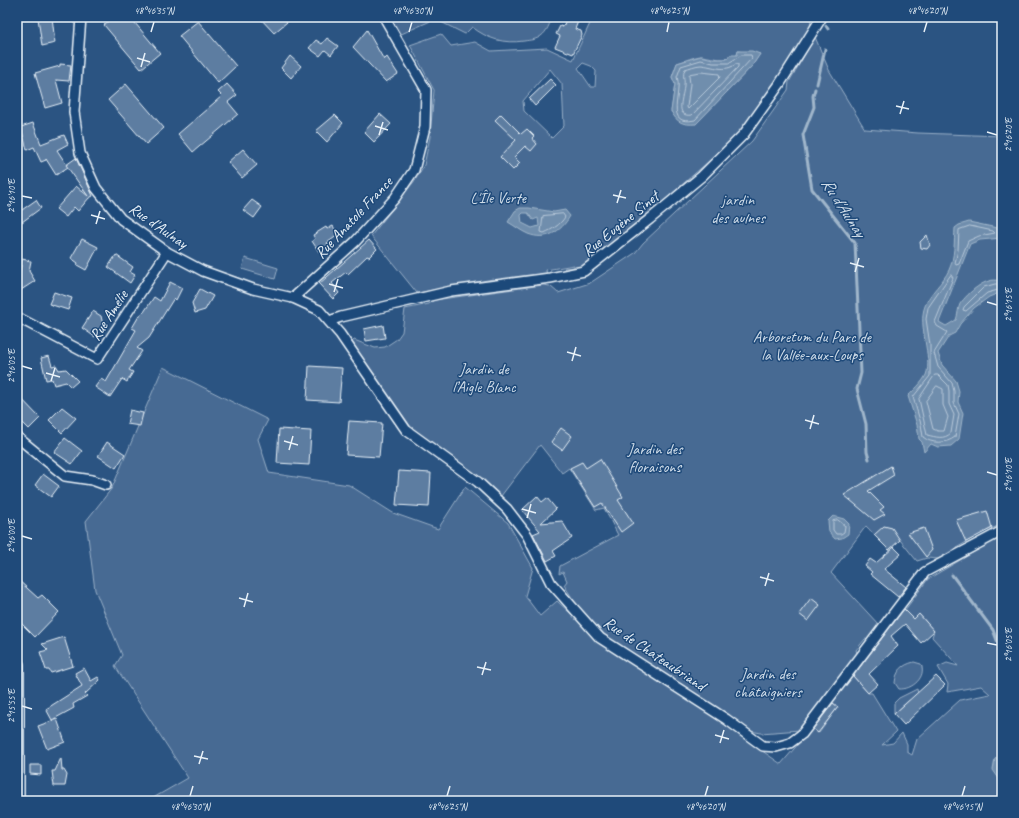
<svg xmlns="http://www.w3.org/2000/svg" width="1019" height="818" font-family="Caveat,sans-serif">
	<rect width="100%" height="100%" fill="#2b5482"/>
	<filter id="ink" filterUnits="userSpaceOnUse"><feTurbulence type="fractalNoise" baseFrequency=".025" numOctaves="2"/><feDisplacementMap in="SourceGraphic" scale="8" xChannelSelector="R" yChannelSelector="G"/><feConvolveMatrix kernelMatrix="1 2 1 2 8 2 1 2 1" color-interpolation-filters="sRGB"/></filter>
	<g filter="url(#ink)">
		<g fill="#476b93" stroke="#98aec6" fill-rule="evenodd">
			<path d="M 390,17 L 552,17 C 550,23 547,32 541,36 C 536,40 530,40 524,41 C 503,44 488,39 472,27 L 465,34 L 435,19 L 399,35 Z"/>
			<path d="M 593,17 L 811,17 L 810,28 L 741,133 L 628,232 L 582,269 L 567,272 L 564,268 L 574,267 L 574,265 L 546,270 L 547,277 L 493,283 L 493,279 L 417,293 L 371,236 L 416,179 L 424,165 L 430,137 L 434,90 L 410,45 L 441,34 L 451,46 L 475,42 L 491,51 L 547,48 L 573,60 ZM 738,51 L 760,54 L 752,66 L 696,124 L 671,112 L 675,84 L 672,77 L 677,63 C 684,61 695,56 702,56 C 717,58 722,62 737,55 ZM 583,63 L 591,66 L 596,71 L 595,87 L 591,87 L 578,68 ZM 550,69 L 562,84 L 564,126 L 552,138 L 524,111 L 523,101 Z"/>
			<path d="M 815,37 L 829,70 L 865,129 L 918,133 L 1002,136 L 1002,524 L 978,535 L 938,559 L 927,558 L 917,561 L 900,540 L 889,550 L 866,526 L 831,573 L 879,625 L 868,640 L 865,639 L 856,650 L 858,656 L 800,730 L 761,733 L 751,731 L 726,713 L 608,638 L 576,604 L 564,585 L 567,581 L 563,572 L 559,574 L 560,566 L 618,535 L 604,508 L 596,510 L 569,468 L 562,473 L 540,445 L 501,496 L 413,430 L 352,342 L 354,340 L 375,348 L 385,347 L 397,339 L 402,332 L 405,309 L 429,304 L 434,300 L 543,285 L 550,286 L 558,293 L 590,283 L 635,253 L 643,243 L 752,141 L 788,90 L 789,82 Z"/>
			<path d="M 245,258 L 278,268 L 275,279 L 242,269 Z"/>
			<path d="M 163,367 L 268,420 L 258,439 L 269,473 L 349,485 L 393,513 L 438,529 L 465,487 L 508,523 L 533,568 L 525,596 L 540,616 L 557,601 L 615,654 L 685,697 L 781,764 L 812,728 L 819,733 L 838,707 L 832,702 L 852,675 L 868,693 L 872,693 L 896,732 L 882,745 L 893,743 L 902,733 L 907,744 L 907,752 L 912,755 L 917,739 L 960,700 L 990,694 L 981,686 L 947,692 L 948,684 L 938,667 L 947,663 L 958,666 L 932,637 L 934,631 L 920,615 L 914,619 L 905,610 L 928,579 L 991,542 L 1002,537 L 1002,755 L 995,759 L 999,781 L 1002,783 L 1002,801 L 148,801 L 188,778 L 115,666 L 122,655 L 95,590 L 86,521 L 112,488 Z"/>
			<path d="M 914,662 L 921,664 C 927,677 912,690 899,689 L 895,683 C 896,671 902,665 914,662 Z"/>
			<path d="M 917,689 L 918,694 L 911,701 L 909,700 L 894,714 L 894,703 L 899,698 Z"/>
		</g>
		<g fill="#708ead" stroke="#a0b6cb" fill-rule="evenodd">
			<path d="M 738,51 L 752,51 L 760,54 L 752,66 L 696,124 C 683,125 677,123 671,111 L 675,84 L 672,77 L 677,63 L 701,56 L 713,59 L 727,59 L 730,55 L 737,55 Z"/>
			<path d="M 520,208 L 529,208 L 554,212 L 565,210 L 570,216 C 561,232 546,241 528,234 C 521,231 515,226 508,222 L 515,211 ZM 523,213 L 528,213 L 533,220 L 538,218 L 539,226 L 532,228 L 522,223 L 521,215 Z"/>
			<path d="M 969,222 L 1002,229 L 1002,238 L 980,240 L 970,244 L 939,322 L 946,326 L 956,320 C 958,315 958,308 960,304 C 968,293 986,276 1000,281 L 1002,278 L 1002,292 L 989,297 L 974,308 L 960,324 L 955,333 L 949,336 L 938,353 L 942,365 L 956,381 L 959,391 L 958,402 L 963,413 L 959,439 L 951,446 L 938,447 L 931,444 L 924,452 L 922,442 L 919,439 L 917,425 L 908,396 C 914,390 922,383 926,375 C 933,357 917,326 925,306 C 930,292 943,283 949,270 C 955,257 954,242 955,228 L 959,225 Z"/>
			<path d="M 833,516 L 844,519 L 849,524 L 848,534 L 842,538 L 835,539 L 829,532 L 828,521 Z"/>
			<path d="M 1002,755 L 1002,783 L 993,770 L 995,759 Z"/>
		</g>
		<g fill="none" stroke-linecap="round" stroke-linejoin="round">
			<g stroke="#b8c9da" stroke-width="1">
				<path d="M 742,55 L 751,55 L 752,58 L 695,120 C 663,127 683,92 677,77 L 681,66 L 701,60 L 713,63 L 728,63 Z"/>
				<path d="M 736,64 L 738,64 L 738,67 L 692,115 C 673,118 684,96 684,85 C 685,78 682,76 685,69 C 689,68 696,65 701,65 C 713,66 725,73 736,64 Z"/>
				<path d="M 701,72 L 719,74 L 720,77 L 688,109 L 687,107 L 690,84 L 689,76 L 690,74 Z"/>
				<path d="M 563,214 L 565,217 C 560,225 553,229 544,233 L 541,232 L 543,216 Z"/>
				<path d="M 970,226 L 993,231 L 995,233 L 979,236 L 968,241 L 959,264 L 956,265 L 955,263 L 958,250 L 959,230 Z"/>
				<path d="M 951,275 L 953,278 L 935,322 L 937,326 L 947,332 L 934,353 L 938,367 L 952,383 L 954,391 L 954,403 L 959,414 L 955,437 C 946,444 931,444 923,437 L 921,424 L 913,397 L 930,376 L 930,345 L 926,319 L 928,308 Z"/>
				<path d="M 1002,284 L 995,284 L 984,287 L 964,307 L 963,310 L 966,311 L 987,293 L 1002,289"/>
				<path d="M 935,375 L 938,375 L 948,385 L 949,391 L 949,404 L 954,415 L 951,433 C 944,440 936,437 927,435 L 919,399 Z"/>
				<path d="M 937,386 L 943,389 L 943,405 L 948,417 L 944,431 L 938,431 L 933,429 L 926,401 Z"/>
				<path d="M 838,520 L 845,526 L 844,532 L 841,534 L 836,534 L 833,530 L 833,521 Z"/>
			</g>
			<g stroke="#a0b6cb" stroke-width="3">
				<path d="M 826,26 L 828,29"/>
				<path d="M 817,84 L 825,49"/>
				<path d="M 815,89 L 813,96 L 814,107 L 803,135 L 812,189 L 855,243 L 861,373 L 857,389 L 866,424 L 867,452 L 869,459"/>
				<path d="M 952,575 L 993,630 L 1002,653"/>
			</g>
		</g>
		<g fill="#5d7da1" stroke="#e8f1f8">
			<path d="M 52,17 L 55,43 L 42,46 L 38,18 Z"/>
			<path d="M 113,17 L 130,17 L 160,53 L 141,69 L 104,25 Z"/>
			<path d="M 259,17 L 293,17 L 274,33 Z"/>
			<path d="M 567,17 L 579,19 L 575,29 L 581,31 L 582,35 L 573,54 L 555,47 L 560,36 L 556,34 L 560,26 L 563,27 Z"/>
			<path d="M 198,21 L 236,66 L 218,83 L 179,36 Z"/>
			<path d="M 367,30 L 384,60 L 387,57 L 398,74 L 386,82 L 353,47 Z"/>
			<path d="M 327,38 L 338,46 L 331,55 L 325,50 L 320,56 L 309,48 L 316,40 L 322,44 Z"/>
			<path d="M 290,56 L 301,66 L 291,78 L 281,68 Z"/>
			<path d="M 60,64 L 71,65 L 69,81 L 56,80 L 62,103 L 45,108 L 35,73 L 60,66 Z"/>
			<path d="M 550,79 L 556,85 L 535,106 L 529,99 Z"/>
			<path d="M 126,84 L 164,128 L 146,144 L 108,100 Z"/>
			<path d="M 227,84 L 237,95 L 228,102 L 238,114 L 193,152 L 178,134 L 222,96 L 218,92 Z"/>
			<path d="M 380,114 L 391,124 L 374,142 L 364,132 Z"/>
			<path d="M 501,114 L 521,134 L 527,129 L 534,136 L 532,138 L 537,144 L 531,151 L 525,146 L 514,157 L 520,163 L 513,170 L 500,157 L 516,140 L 495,120 Z"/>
			<path d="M 335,115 L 343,123 L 327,142 L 316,131 Z"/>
			<path d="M 33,123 L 41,144 L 64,135 L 68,144 L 57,150 L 68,167 L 56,175 L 46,159 L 46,160 L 41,162 L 34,147 L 27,150 L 21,127 Z"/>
			<path d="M 243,149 L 257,165 L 242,178 L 228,162 Z"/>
			<path d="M 76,158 L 93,196 L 89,198 L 78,211 L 74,207 L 66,217 L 56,209 L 76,186 L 88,196 L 66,165 Z"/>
			<path d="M 36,200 L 41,208 L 22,222 L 19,212 Z"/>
			<path d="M 252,200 L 262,207 L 254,218 L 243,210 Z"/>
			<path d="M 333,226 L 338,235 L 327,243 L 329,246 L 319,252 L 312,241 L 315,239 L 313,235 L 326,227 L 327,229 Z"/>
			<path d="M 927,235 L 930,245 L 927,249 L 921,248 L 920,242 Z"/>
			<path d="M 82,239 L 98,247 L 86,270 L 77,265 L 78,263 L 71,258 Z"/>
			<path d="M 369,240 L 377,249 L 369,257 L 367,256 L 348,274 L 346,272 L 332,283 L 339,293 L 333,299 L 319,284 Z"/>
			<path d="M 116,255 L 133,267 L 130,272 L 135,275 L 130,283 L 108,267 Z"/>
			<path d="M 22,259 L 31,261 L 29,271 L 35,281 L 21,290 L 18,284 Z"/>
			<path d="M 170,282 L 182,288 L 176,300 L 174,298 L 149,338 L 137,348 L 142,351 L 129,370 L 133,372 L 127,382 L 122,379 L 110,397 L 95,387 L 101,379 L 106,382 L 136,330 L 132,328 L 139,316 L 144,312 L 154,297 L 160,301 Z"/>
			<path d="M 200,289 L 213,296 L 205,310 L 195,313 L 192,303 Z"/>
			<path d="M 54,292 L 72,298 L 68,310 L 49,304 Z"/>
			<path d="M 93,311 L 101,316 L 103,325 L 95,337 L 82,328 Z"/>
			<path d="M 383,325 L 385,338 L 366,341 L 364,329 Z"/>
			<path d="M 49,356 L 52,366 L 56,365 L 59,370 L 66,369 L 78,381 L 71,387 L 66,382 L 54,385 L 52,379 L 46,380 L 41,358 Z"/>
			<path d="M 309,366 L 342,368 L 339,402 L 307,400 Z"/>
			<path d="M 17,394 L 40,418 L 29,429 L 23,423 L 17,425 Z"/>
			<path d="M 62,407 L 76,418 L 62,433 L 49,420 Z"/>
			<path d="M 130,410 L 143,413 L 140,426 L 127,424 Z"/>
			<path d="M 349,421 L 382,423 L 379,457 L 346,455 Z"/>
			<path d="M 561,428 L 572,436 L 562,450 L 551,442 Z"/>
			<path d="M 279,429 L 311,431 L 309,465 L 277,463 Z"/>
			<path d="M 65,438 L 82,451 L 72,464 L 54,452 Z"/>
			<path d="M 107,442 L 125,454 L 116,468 L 98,456 Z"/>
			<path d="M 600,459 L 623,497 L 618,500 L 633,523 L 621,532 L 602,503 L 595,507 L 570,468 L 582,462 L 586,468 Z"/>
			<path d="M 891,466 L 894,475 L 868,491 L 884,507 L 880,510 L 885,514 L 874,520 L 844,495 Z"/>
			<path d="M 399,471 L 431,473 L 429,507 L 396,505 Z"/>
			<path d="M 43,474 L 59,486 L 51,497 L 35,485 Z"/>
			<path d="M 537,496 L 542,502 L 547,498 L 556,509 L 541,523 L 562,521 L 572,538 L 553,551 L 556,556 L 547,561 L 533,534 L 540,531 L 522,510 Z"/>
			<path d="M 987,511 L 992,528 L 966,542 L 956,520 Z"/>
			<path d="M 884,526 L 892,528 L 900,540 L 889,550 L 874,535 Z"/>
			<path d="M 924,528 L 932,550 L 926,557 L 908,533 Z"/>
			<path d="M 894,547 L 901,554 L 884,569 L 906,587 L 898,597 L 870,574 L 872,572 L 865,566 L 870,559 L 876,563 Z"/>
			<path d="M 17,579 L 38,598 L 42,595 L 59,612 L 35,637 L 17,619 Z"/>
			<path d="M 811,598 L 820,605 L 808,621 L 799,614 Z"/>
			<path d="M 904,609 L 914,619 L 919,614 L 934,631 L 921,643 L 905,624 L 891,636 L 898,646 L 869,674 L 878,684 L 868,693 L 853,676 Z"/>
			<path d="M 64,637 L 73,666 L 51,673 L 49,670 L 46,670 L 40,652 L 48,650 L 42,644 Z"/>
			<path d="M 84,668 L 91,681 L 98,677 L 100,680 L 85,694 L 87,696 L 73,704 L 74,708 L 52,720 L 46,709 L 82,686 L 75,673 Z"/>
			<path d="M 936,676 L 945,685 L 904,725 L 894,714 Z"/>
			<path d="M 833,703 L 838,707 L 818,733 L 813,729 Z"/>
			<path d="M 57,719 L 65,742 L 47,749 L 38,726 Z"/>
			<path d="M 61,758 L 62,770 L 64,770 L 67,775 L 65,786 L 54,786 L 52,771 L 55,771 Z"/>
			<path d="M 30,765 L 41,765 L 41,775 L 30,774 Z"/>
		</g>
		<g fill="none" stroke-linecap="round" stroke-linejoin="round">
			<defs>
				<g id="street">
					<path d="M 81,17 L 74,112 L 80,153 L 96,188 L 121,219 L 167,252 L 203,271 L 253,289 L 293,298 L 319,310 L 340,334 L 406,430 L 478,482 L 507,509 L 527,535 L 551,583 L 600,638 L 726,719 L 763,746 L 776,747 L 790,743 L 802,734 L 925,572 L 1002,531"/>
					<path d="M 293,298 L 355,242 L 395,198 L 414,170 L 425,127 L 426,90 L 384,17"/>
					<path d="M 17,317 L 97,359 L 167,252"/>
					<path d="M 329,321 L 341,317 L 451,291 L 550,278 L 584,271 L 650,219 L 702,176 L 744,134 L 779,85 L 822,17"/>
					<path d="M 17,437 L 65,476 L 92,480 L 106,485"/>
					<path d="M 17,659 L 19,665 L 19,801"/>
				</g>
			</defs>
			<use href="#street" stroke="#e8f1f8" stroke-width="12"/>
			<use href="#street" stroke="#1f4a7a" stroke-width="9"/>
		</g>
	</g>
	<path fill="none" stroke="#e8f1f8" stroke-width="1.5" d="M 151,32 L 154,22M 409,32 L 412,22M 667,32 L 669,22M 924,32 L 927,22M 137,58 L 150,62M 141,67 L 145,53M 896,106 L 909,109M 900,114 L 904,101M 375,126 L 388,130M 987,132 L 997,135M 379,135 L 383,122M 613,195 L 626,198M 22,196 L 32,198M 617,203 L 621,190M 91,215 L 105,219M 96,224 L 100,211M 850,263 L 864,267M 855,272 L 859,258M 329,284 L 343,288M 334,292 L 338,279M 987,302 L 997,305M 567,352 L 581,356M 572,361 L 576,347M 22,366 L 32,369M 46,373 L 60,377M 51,381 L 55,368M 805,420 L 819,424M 810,429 L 814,415M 284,441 L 298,445M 289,450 L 293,436M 987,472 L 997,475M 522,509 L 536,513M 527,518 L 531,504M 22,536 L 32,539M 760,577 L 774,581M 765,586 L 769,573M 239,598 L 253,602M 244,607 L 248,593M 987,643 L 997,645M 477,667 L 491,670M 482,675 L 486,662M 22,706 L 32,709M 715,735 L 729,739M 720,743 L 724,730M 194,756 L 208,759M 199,764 L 203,751M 190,796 L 193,786M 447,796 L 450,786M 705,796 L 708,786M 962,796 L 965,786"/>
	<g text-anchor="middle" stroke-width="3" stroke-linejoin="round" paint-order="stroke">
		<g font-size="16" fill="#d0dde9" stroke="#1f4a7a">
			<text x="498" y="203">L'Île Verte</text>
			<text x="738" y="205">jardin<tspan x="738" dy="18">des aulnes</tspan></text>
			<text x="812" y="342">Arboretum du Parc de<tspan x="812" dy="18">la Vallée-aux-Loups</tspan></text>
			<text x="484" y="374">Jardin de<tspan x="484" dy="18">l’Aigle Blanc</tspan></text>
			<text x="655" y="454">Jardin des<tspan x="655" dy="18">floraisons</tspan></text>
			<text x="768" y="679">Jardin des<tspan x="768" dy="18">châtaigniers</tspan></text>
		</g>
		<g font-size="16" fill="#e8f1f8" stroke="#1f4a7a">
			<text transform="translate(353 217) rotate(-47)" y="6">Rue Anatole France</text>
			<text transform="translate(620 223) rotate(-39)" y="6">Rue Eugène Sinet</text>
			<text transform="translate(159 225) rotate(35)" y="6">Rue d'Aulnay</text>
			<text transform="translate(108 315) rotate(-57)" y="6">Rue Amélie</text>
			<text transform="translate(655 653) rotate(34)" y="6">Rue de Chateaubriand</text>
		</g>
		<g font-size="17" font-style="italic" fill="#d0dde9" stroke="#1f4a7a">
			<text transform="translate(844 207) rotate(57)" y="6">Ru d'Aulnay</text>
		</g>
	</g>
	<rect width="1019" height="818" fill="none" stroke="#1f4a7a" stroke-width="44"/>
	<rect x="22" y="22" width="975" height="774" fill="none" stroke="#e8f1f8" stroke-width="1.5"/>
	<g font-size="10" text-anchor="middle" fill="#e8f1f8">
		<text x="154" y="14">48°46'35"N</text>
		<text x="412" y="14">48°46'30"N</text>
		<text x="669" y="14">48°46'25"N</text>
		<text x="927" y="14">48°46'20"N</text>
		<text transform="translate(1008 135) rotate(-90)" y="4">2°16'20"E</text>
		<text transform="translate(11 196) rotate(-90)" y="4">2°16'10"E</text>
		<text transform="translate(1008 305) rotate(-90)" y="4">2°16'15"E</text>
		<text transform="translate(11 366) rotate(-90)" y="4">2°16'05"E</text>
		<text transform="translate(1008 475) rotate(-90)" y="4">2°16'10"E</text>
		<text transform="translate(11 536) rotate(-90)" y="4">2°16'00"E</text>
		<text transform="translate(1008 645) rotate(-90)" y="4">2°16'05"E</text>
		<text transform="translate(11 706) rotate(-90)" y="4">2°15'55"E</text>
		<text x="190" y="810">48°46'30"N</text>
		<text x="447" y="810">48°46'25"N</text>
		<text x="705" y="810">48°46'20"N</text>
		<text x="962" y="810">48°46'15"N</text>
	</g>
</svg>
